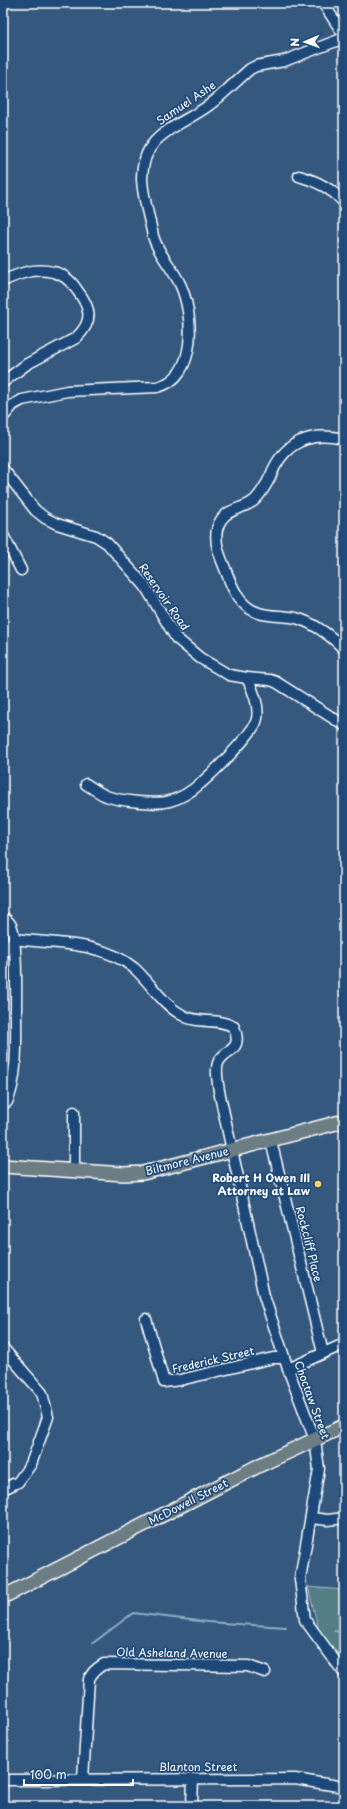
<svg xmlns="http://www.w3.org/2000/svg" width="347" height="1809" font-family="'Playpen Sans',sans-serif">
	<rect width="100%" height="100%" fill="#35587e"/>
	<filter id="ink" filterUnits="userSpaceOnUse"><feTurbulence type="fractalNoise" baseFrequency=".025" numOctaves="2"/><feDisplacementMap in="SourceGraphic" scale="8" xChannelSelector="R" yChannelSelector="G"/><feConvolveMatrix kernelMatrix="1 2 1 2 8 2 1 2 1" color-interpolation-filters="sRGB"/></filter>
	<g filter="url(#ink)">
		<path fill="#527e86" stroke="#a8bec2" d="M 308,1587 L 344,1590 L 344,1667 L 320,1635 Z"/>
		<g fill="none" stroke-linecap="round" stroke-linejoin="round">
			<g stroke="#8eafc5" stroke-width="2">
				<path d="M 338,566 L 344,565"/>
				<path d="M 334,1631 L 340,1632 L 344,1636"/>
				<path d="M 93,1643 L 133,1613 L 207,1622 L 286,1627"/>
			</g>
			<defs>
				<g id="minor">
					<path d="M 323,3 L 344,35"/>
					<path d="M 299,176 C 317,181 331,188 344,202"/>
					<path d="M 3,281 C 20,273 34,268 53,272 C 64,274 71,281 77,290 C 91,308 94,321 76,338 L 27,364 L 3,382"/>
					<path d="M 3,417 L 13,405 L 22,400 L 67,391 L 157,387 C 198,378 194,314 180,284 C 172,267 158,254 153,236 C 150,220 142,194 142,178 C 143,133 177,128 208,106 C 223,95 236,81 250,69 L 256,66 L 284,61 L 344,38"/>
					<path d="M 344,439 C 310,431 284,442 271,475 C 268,482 258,499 252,502 C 242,509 228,509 221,520 C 213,532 217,549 222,561 C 228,575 232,591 242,602 C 257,619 276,614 296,618 C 314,623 331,636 344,649"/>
					<path d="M 3,469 L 35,510 L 45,518 L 57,524 L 96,536 L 107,543 L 145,586 L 176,638 L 200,658 L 229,675 L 247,678 L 270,680 L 276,682 L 344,725"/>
					<path d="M 3,535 L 21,570"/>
					<path d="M 86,784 C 92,788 99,793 106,796 C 120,801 155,805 170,801 C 181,798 192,791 201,783 C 213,773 251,735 256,722 C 261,709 253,690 247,678"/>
					<path d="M 3,917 C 12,924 13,928 14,939 L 3,954"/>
					<path d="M 3,1103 L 7,1102 C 18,1077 16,1040 16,1013 C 16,988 17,964 14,939 C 54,944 102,941 134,968 C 151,983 162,1004 182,1015 C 198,1025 218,1017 234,1027 C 244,1053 224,1048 218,1063 C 215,1071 218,1083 219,1091 L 264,1296 L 288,1369 L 315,1440 L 319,1469 L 300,1579 L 305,1620 L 344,1673"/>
					<path d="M 74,1112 L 74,1171"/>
					<path d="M 271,1141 L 323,1353"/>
					<path d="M 146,1319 L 164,1382 L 180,1380 L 273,1358 L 284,1358"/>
					<path d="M 3,1348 L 42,1393 L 48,1417 L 31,1464 L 18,1482 L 3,1489"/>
					<path d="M 288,1369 L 344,1344"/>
					<path d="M 311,1518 L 328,1520 L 344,1518"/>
					<path d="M 83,1779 L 89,1679 C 92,1672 97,1668 104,1664 L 248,1666 L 265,1672"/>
					<path d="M 3,1780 L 295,1779 L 344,1787"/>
					<path d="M 192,1806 L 193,1779"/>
				</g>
				<g id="major">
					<path d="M 3,1166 L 124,1174 L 143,1173 L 344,1121"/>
					<path d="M 3,1597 L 260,1465 L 344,1426"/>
				</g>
			</defs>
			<use href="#minor" stroke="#fff" stroke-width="13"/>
			<use href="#major" stroke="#fff" stroke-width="16"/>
			<use href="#minor" stroke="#1f4a7a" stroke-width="10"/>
			<use href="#major" stroke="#6d7d84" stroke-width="13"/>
		</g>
	</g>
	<circle fill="#ffd166" stroke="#1f4a7a" stroke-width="1.5" cx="318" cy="1184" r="4"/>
	<g text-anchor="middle" stroke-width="3.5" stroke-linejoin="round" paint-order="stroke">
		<g font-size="11" fill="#fff" stroke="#1f4a7a">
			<text transform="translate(186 103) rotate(-34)" y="4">Samuel Ashe</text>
			<text transform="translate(164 597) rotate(55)" y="4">Reservoir Road</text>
			<text transform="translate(187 1161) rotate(-14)" y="4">Biltmore Avenue</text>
			<text transform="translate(309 1244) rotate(76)" y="4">Rockcliff Place</text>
			<text transform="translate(213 1360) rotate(-13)" y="4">Frederick Street</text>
			<text transform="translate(312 1400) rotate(70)" y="4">Choctaw Street</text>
			<text transform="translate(188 1502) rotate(-27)" y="4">McDowell Street</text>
			<text transform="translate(172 1653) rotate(1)" y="4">Old Asheland Avenue</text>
			<text x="198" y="1771">Blanton Street</text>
		</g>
		<g font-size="11" font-weight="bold" fill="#fff" stroke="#1f4a7a" text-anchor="end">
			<text x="310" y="1182">Robert H Owen III<tspan x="310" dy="13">Attorney at Law</tspan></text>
		</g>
	</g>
	<rect width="347" height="1809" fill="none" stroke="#1f4a7a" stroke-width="16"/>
	<rect x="8" y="8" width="331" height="1793" fill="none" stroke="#fff" stroke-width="1.5" filter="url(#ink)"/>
	<g transform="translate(305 42) rotate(268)" stroke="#1f4a7a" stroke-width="3" paint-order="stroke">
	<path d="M0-3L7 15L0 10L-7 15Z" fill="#ffffff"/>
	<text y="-6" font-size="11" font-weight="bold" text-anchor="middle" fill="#ffffff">N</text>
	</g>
	<path d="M24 1779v6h109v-6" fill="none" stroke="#ffffff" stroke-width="2"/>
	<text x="30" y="1779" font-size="12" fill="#ffffff" stroke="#1f4a7a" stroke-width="3" paint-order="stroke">100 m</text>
</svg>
